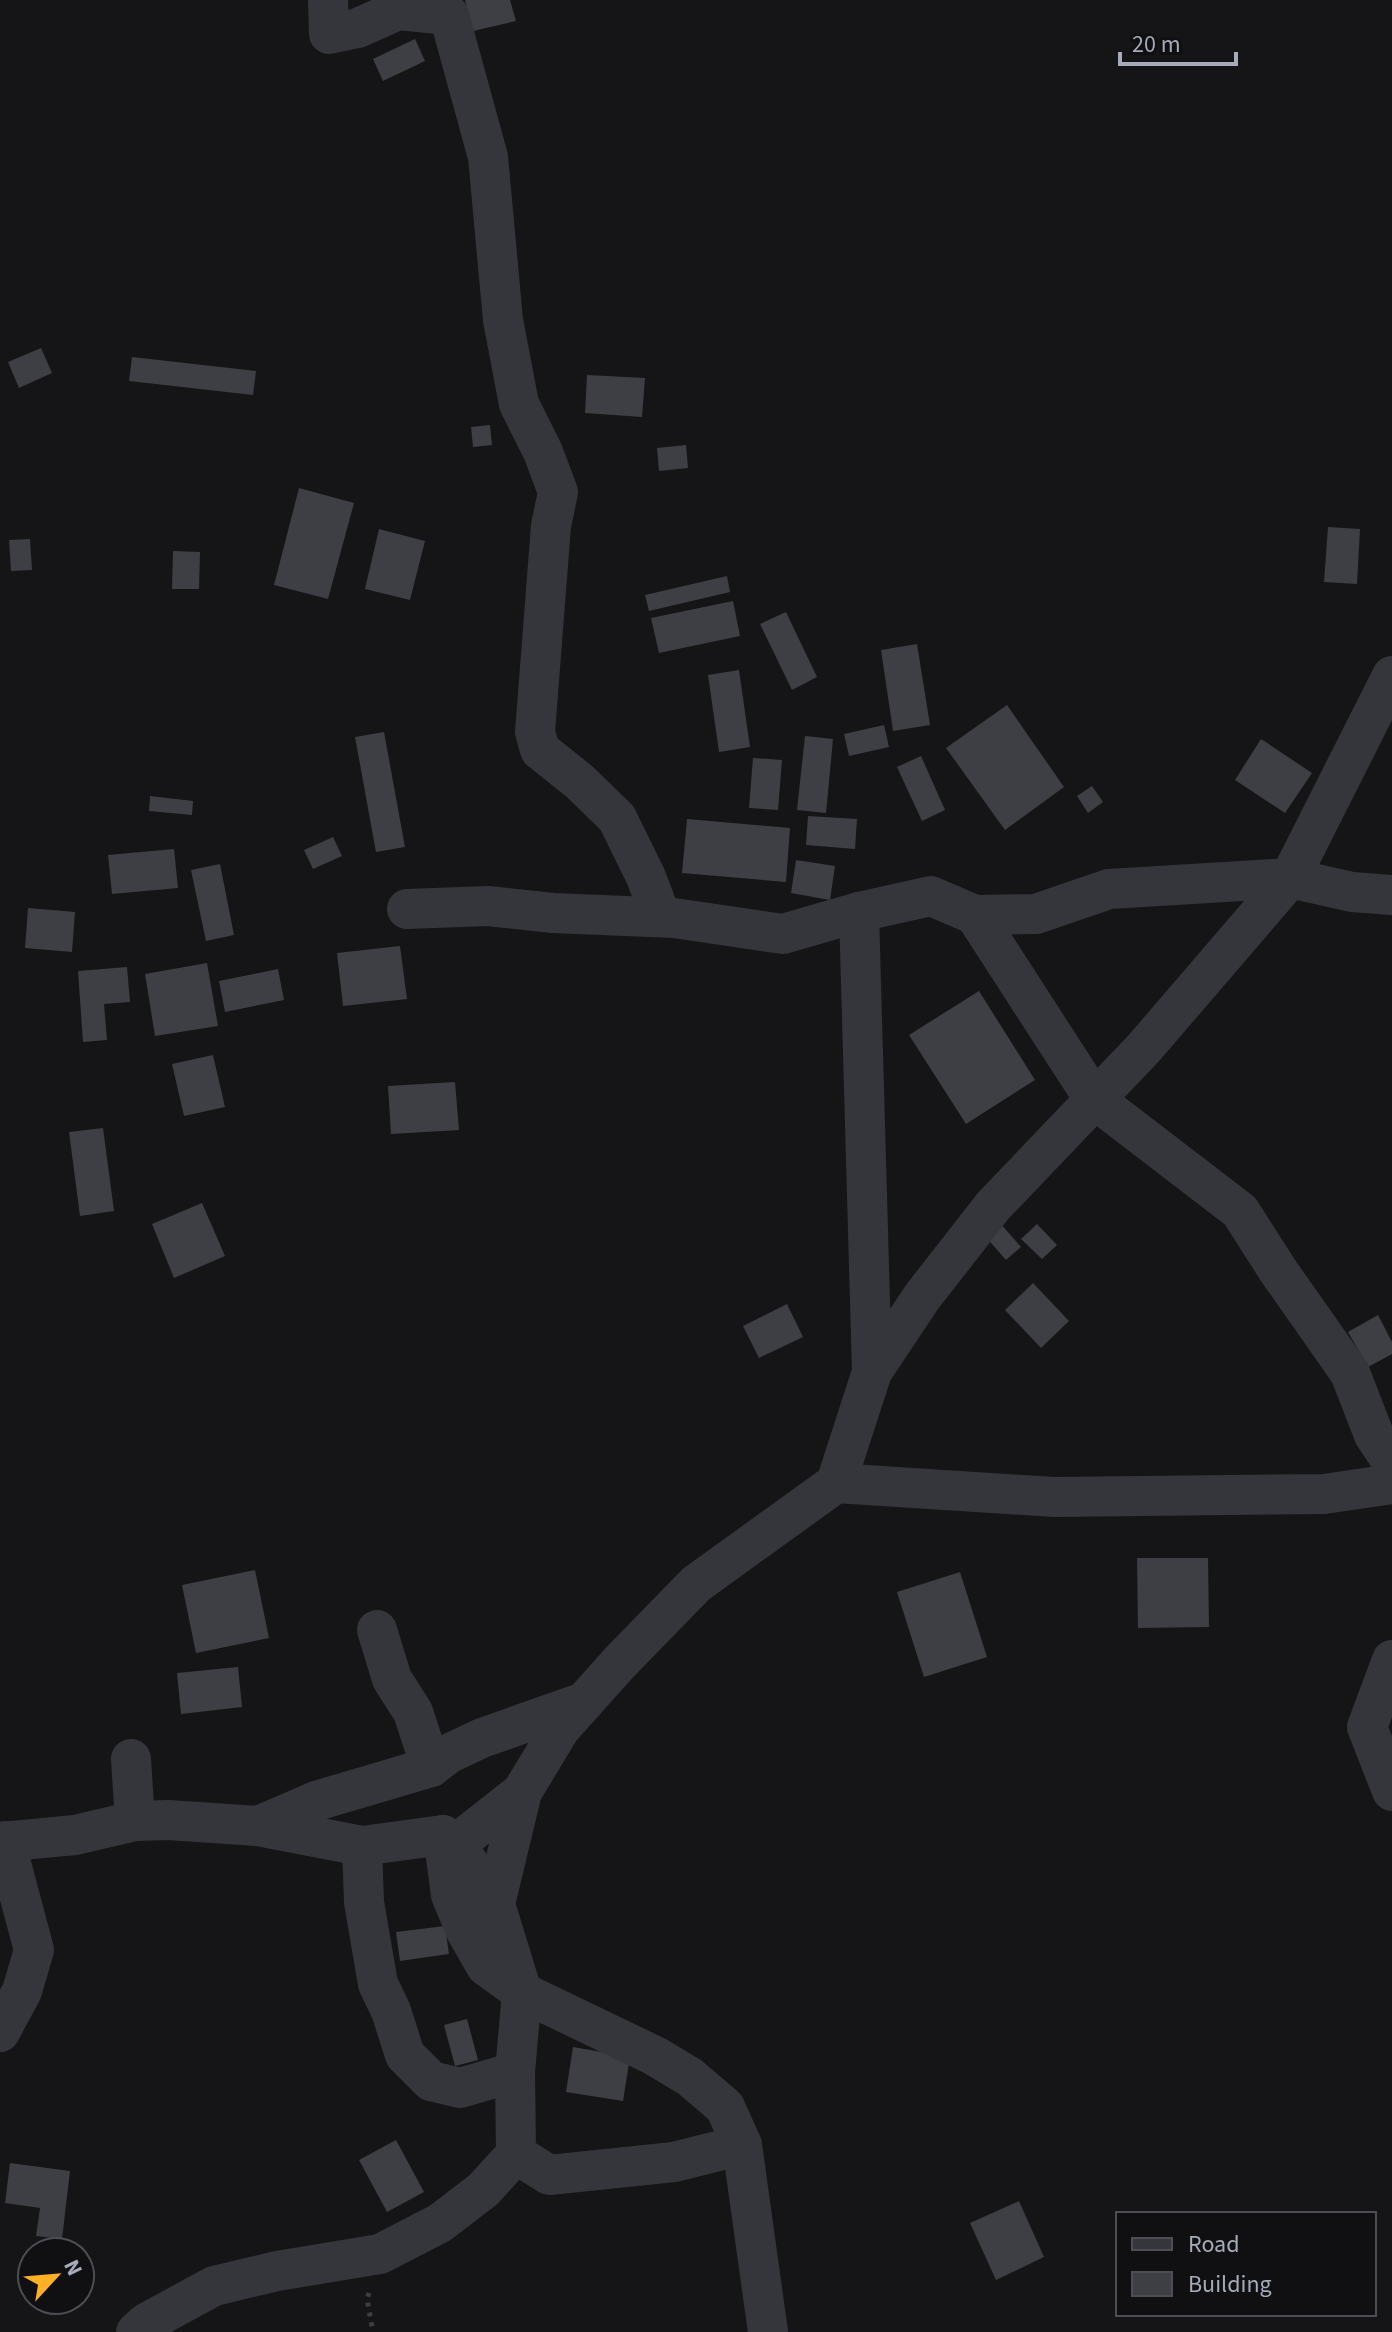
<svg xmlns="http://www.w3.org/2000/svg" width="1392" height="2332" font-family="'Source Sans 3',sans-serif">
	<rect width="100%" height="100%" fill="#151517"/>
	<g fill="#3e3f44">
		<path d="M 465,0 L 510,0 L 516,21 L 473,31 Z"/>
		<path d="M 415,39 L 425,61 L 383,81 L 373,59 Z"/>
		<path d="M 41,348 L 52,373 L 19,388 L 8,362 Z"/>
		<path d="M 132,357 L 256,371 L 253,395 L 129,381 Z"/>
		<path d="M 587,375 L 645,378 L 642,417 L 585,413 Z"/>
		<path d="M 490,425 L 492,445 L 473,447 L 471,427 Z"/>
		<path d="M 686,445 L 688,468 L 659,471 L 657,448 Z"/>
		<path d="M 299,488 L 354,503 L 328,599 L 274,585 Z"/>
		<path d="M 1328,527 L 1360,529 L 1357,584 L 1324,582 Z"/>
		<path d="M 379,529 L 425,541 L 410,600 L 365,589 Z"/>
		<path d="M 30,539 L 32,570 L 11,571 L 9,540 Z"/>
		<path d="M 173,551 L 200,552 L 199,589 L 172,589 Z"/>
		<path d="M 727,576 L 730,592 L 649,611 L 645,595 Z"/>
		<path d="M 733,601 L 740,636 L 659,653 L 651,618 Z"/>
		<path d="M 786,612 L 817,677 L 792,690 L 760,624 Z"/>
		<path d="M 917,644 L 930,725 L 893,731 L 881,650 Z"/>
		<path d="M 739,670 L 750,747 L 719,752 L 708,675 Z"/>
		<path d="M 1007,705 L 1064,787 L 1005,830 L 946,748 Z"/>
		<path d="M 884,725 L 889,747 L 849,756 L 844,734 Z"/>
		<path d="M 384,732 L 405,847 L 376,852 L 355,737 Z"/>
		<path d="M 805,736 L 833,739 L 826,813 L 797,810 Z"/>
		<path d="M 1261,739 L 1312,773 L 1285,813 L 1235,780 Z"/>
		<path d="M 921,756 L 945,810 L 922,821 L 897,767 Z"/>
		<path d="M 753,758 L 782,760 L 778,810 L 749,808 Z"/>
		<path d="M 1092,786 L 1103,802 L 1088,813 L 1077,796 Z"/>
		<path d="M 150,796 L 193,801 L 192,815 L 149,811 Z"/>
		<path d="M 808,816 L 857,819 L 855,849 L 806,845 Z"/>
		<path d="M 687,819 L 790,828 L 786,882 L 682,873 Z"/>
		<path d="M 333,837 L 342,856 L 313,869 L 304,850 Z"/>
		<path d="M 174,849 L 178,888 L 112,894 L 108,855 Z"/>
		<path d="M 796,860 L 835,866 L 830,900 L 791,893 Z"/>
		<path d="M 220,864 L 234,935 L 206,941 L 191,870 Z"/>
		<path d="M 28,908 L 75,912 L 72,952 L 25,948 Z"/>
		<path d="M 400,946 L 407,999 L 343,1006 L 337,953 Z"/>
		<path d="M 207,963 L 218,1026 L 155,1036 L 145,974 Z"/>
		<path d="M 127,967 L 130,1002 L 104,1004 L 107,1040 L 83,1042 L 78,971 Z"/>
		<path d="M 278,969 L 284,1000 L 225,1012 L 219,981 Z"/>
		<path d="M 979,991 L 1035,1080 L 966,1124 L 909,1035 Z"/>
		<path d="M 213,1055 L 225,1107 L 184,1116 L 172,1064 Z"/>
		<path d="M 455,1082 L 459,1130 L 391,1134 L 388,1086 Z"/>
		<path d="M 103,1128 L 114,1211 L 80,1216 L 69,1132 Z"/>
		<path d="M 202,1203 L 225,1256 L 174,1278 L 152,1224 Z"/>
		<path d="M 1000,1223 L 1021,1247 L 1006,1260 L 985,1236 Z"/>
		<path d="M 1037,1224 L 1057,1245 L 1042,1259 L 1021,1239 Z"/>
		<path d="M 1033,1283 L 1069,1321 L 1041,1348 L 1005,1310 Z"/>
		<path d="M 787,1304 L 803,1337 L 759,1358 L 743,1326 Z"/>
		<path d="M 1378,1315 L 1392,1342 L 1392,1354 L 1368,1367 L 1348,1332 Z"/>
		<path d="M 1137,1558 L 1208,1558 L 1209,1627 L 1138,1628 Z"/>
		<path d="M 255,1570 L 269,1638 L 196,1653 L 182,1585 Z"/>
		<path d="M 960,1572 L 987,1657 L 924,1677 L 897,1592 Z"/>
		<path d="M 238,1667 L 242,1707 L 181,1714 L 177,1673 Z"/>
		<path d="M 445,1926 L 449,1954 L 400,1961 L 396,1932 Z"/>
		<path d="M 467,2019 L 478,2060 L 455,2066 L 444,2025 Z"/>
		<path d="M 573,2047 L 630,2057 L 623,2101 L 566,2092 Z"/>
		<path d="M 396,2140 L 424,2192 L 387,2212 L 359,2160 Z"/>
		<path d="M 10,2163 L 70,2171 L 62,2239 L 36,2236 L 40,2208 L 5,2203 Z"/>
		<path d="M 1019,2201 L 1044,2257 L 996,2280 L 970,2223 Z"/>
	</g>
	<g fill="none" stroke-linecap="round" stroke-linejoin="round">
		<path stroke="#3b3e43" stroke-width="5" stroke-dasharray="4 6" stroke-linecap="butt" d="M 369,2293 L 367,2299 L 373,2332"/>
		<g stroke="#35363c" stroke-width="40">
			<path d="M 328,0 L 329,34 L 358,28 L 398,10 L 449,15 L 488,157 L 503,320 L 519,404 L 543,452 L 558,492 L 551,526 L 535,732 L 540,750 L 580,782 L 617,818 L 646,877 L 661,917"/>
			<path d="M 407,909 L 488,906 L 553,913 L 674,918 L 783,934 L 859,912 L 931,896 L 975,915 L 1036,914 L 1109,889 L 1290,878 L 1352,892 L 1392,895"/>
			<path d="M 859,912 L 872,1372"/>
			<path d="M 975,915 L 1094,1099 L 1240,1211 L 1277,1269 L 1350,1373 L 1374,1435 L 1392,1462"/>
			<path d="M 836,1483 L 1054,1497 L 1324,1494 L 1392,1484"/>
			<path d="M 377,1630 L 392,1679 L 413,1712 L 431,1767"/>
			<path d="M 1392,1660 L 1367,1727 L 1392,1791"/>
			<path d="M 131,1759 L 135,1821"/>
			<path d="M 258,1826 L 316,1801 L 431,1767 L 448,1754 L 482,1738 L 584,1702"/>
			<path d="M 443,1835 L 451,1895 L 466,1931 L 486,1966 L 522,1992 L 655,2056 L 690,2077 L 725,2107 L 742,2145 L 768,2332"/>
			<path d="M 0,1842 L 75,1835 L 135,1821 L 168,1820 L 258,1826 L 362,1846 L 443,1835 L 456,1844 L 495,1904 L 522,1992 L 515,2072 L 516,2154 L 483,2190 L 440,2223 L 380,2254 L 277,2271 L 214,2286 L 146,2323 L 136,2332"/>
			<path d="M 456,1844 L 522,1792"/>
			<path d="M 362,1846 L 364,1902 L 378,1984 L 391,2011 L 405,2055 L 431,2081 L 460,2088 L 515,2072"/>
			<path d="M 495,1904 L 522,1792 L 560,1729 L 620,1662 L 696,1584 L 836,1483 L 872,1372 L 922,1297 L 993,1206 L 1144,1048 L 1290,878 L 1392,676"/>
			<path d="M 0,2032 L 22,1991 L 34,1950 L 5,1841"/>
			<path d="M 516,2154 L 549,2175 L 674,2162 L 742,2145"/>
		</g>
	</g>
	<rect x="1116" y="2212" width="260" height="104" fill="#101012" stroke="#4c4e54" stroke-width="2"/>
	<rect x="1132" y="2238" width="40" height="12" fill="#35363c" stroke="#4c4e54" stroke-width="2"/>
	<text x="1188" y="2252" font-size="24" fill="#a5abb8">Road</text>
	<rect x="1132" y="2272" width="40" height="24" fill="#3e3f44" stroke="#4c4e54" stroke-width="2"/>
	<text x="1188" y="2292" font-size="24" fill="#a5abb8">Building</text>
	<g transform="translate(56 2276) rotate(64)"><circle r="38" fill="#101012" stroke="#4c4e54" stroke-width="2"/>
	<path d="M0-6L14 30L0 20L-14 30Z" fill="#ffb024"/>
	<text y="-12" font-size="22" font-weight="bold" text-anchor="middle" fill="#a5abb8">N</text>
	</g>
	<path d="M1120 52v12h116v-12" fill="none" stroke="#a5abb8" stroke-width="4"/>
	<text x="1132" y="52" font-size="24" fill="#a5abb8" stroke="#101012" stroke-width="6" paint-order="stroke">20 m</text>
</svg>
